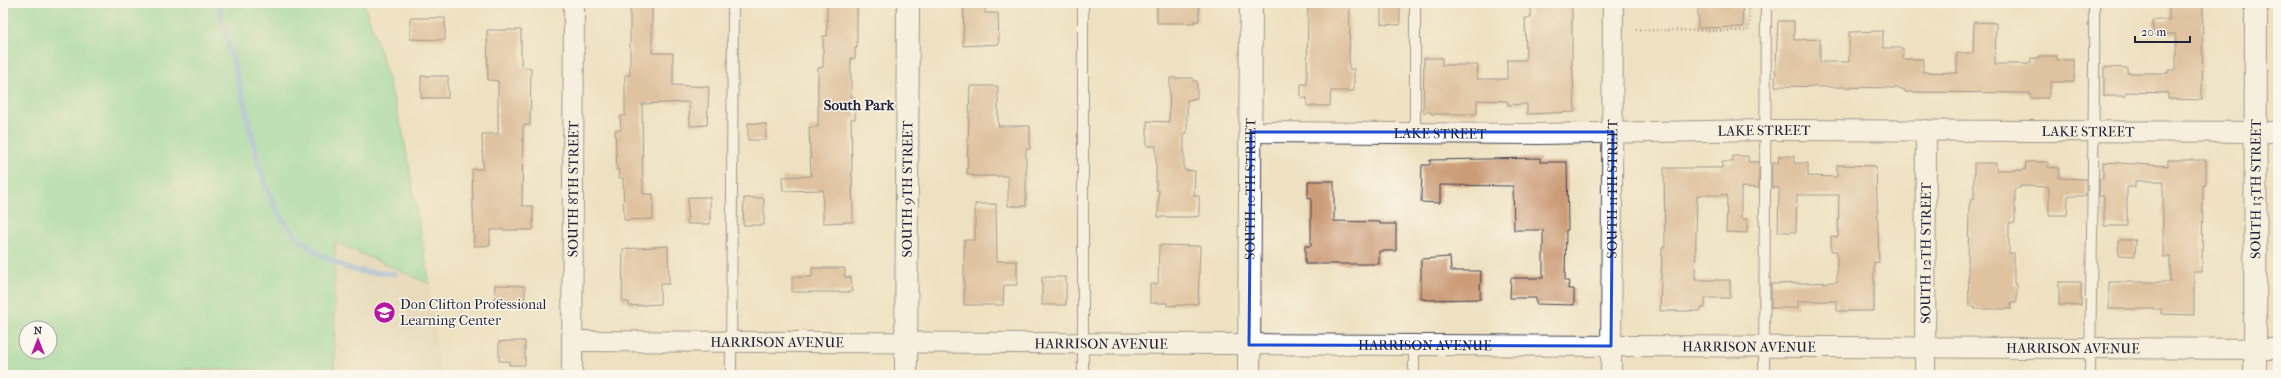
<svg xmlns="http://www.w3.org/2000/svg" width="2281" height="378" font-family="'IM FELL French Canon',serif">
	<rect width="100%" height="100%" fill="#fbf7ec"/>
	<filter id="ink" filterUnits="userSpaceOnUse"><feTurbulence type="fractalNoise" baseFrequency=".025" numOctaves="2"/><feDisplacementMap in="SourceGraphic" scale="8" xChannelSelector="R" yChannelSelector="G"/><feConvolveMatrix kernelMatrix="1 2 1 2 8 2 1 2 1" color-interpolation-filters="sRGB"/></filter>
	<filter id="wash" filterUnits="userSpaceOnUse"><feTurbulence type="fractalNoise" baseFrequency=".012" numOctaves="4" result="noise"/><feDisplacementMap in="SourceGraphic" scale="16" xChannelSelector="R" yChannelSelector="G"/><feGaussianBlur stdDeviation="0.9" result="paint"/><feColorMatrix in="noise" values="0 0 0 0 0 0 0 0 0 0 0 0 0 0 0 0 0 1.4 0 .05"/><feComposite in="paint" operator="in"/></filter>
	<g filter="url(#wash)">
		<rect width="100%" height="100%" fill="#eee1c1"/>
		<path fill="#dfd3b5" d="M 335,242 L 430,284 L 441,375 L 185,375 L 185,369 L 334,371 Z"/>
		<path fill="#80dba1" stroke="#517e6e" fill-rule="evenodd" d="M 3,3 L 364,3 L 382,57 L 403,133 L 430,284 L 335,242 L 334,371 L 185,369 L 185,375 L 3,375 ZM 26,328 L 50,328 L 50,352 L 26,352 Z"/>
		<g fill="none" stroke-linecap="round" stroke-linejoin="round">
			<path stroke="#7daee8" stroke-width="5.5" d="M 218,3 C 227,41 238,78 247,115 C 261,170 267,221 319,254 C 331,260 342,267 355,270 C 368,273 382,273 395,274"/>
		</g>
		<g id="blocks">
			<g fill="#cc9c78">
				<path d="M 630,3 L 652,3 L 652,53 L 673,53 L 673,85 L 709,87 L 707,125 L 690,126 L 689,102 L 642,104 L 643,194 L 653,194 L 653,219 L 624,220 L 623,178 L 619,178 L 619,170 L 617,170 L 615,130 L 621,130 L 620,116 L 625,116 L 625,75 L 630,75 Z"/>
				<path d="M 827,3 L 857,3 L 857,48 L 855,48 L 855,58 L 851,58 L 851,97 L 855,97 L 855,119 L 851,119 L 853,222 L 823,223 L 823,190 L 783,191 L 782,177 L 811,176 L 809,127 L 818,127 L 818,68 L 823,67 L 823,36 L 827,36 Z"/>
				<path d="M 964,3 L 985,3 L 985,13 L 998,13 L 999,44 L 963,46 Z"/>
				<path d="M 1157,3 L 1199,3 L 1199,21 L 1194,21 L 1194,23 L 1157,23 Z"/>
				<path d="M 1308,3 L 1350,3 L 1349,69 L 1354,69 L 1354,91 L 1331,91 L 1330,106 L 1307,106 L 1307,98 L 1301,98 L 1301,84 L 1307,84 Z"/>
				<path d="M 1381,3 L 1400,3 L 1400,25 L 1381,24 Z"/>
				<path d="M 1698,3 L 1742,3 L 1743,27 L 1698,28 Z"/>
				<path d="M 2169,3 L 2203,3 L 2202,100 L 2168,99 L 2168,93 L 2126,92 L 2126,96 L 2104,96 L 2104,67 L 2127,68 L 2127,73 L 2168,73 L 2168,70 L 2176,70 L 2176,34 L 2153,34 L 2153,20 L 2169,20 Z"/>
				<path d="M 1531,4 L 1572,4 L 1572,61 L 1575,112 L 1527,114 L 1527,104 L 1508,105 L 1507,101 L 1477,100 L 1477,114 L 1431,114 L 1431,112 L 1423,112 L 1424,58 L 1442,58 L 1442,65 L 1478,65 L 1477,79 L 1507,79 L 1507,60 L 1526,60 L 1525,18 L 1531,18 Z"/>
				<path d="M 410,18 L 445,18 L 445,40 L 410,39 Z"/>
				<path d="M 1778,21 L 1794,21 L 1794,40 L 1820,39 L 1820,62 L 1849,62 L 1849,32 L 1883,31 L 1883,48 L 1903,48 L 1903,59 L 1923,59 L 1923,72 L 1957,73 L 1957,53 L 1973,53 L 1974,22 L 1996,23 L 1995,64 L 2028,64 L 2031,63 L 2031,58 L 2039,58 L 2039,56 L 2057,56 L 2057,60 L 2074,60 L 2074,82 L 2051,82 L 2048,98 L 2030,98 L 2030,93 L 1905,92 L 1905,90 L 1898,88 L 1775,86 Z"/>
				<path d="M 487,30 L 521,30 L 521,66 L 531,68 L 530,125 L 524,125 L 523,127 L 522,206 L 533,206 L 533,230 L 490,230 L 490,246 L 474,246 L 472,169 L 483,169 L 482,134 L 498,134 L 498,81 L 488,80 Z"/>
				<rect x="421" y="76" width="27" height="22"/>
				<path d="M 1170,78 L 1193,78 L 1193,81 L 1197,81 L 1197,98 L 1187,100 L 1187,133 L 1184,133 L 1184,170 L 1195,171 L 1194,196 L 1199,196 L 1199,216 L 1194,217 L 1158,217 L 1159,190 L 1156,190 L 1156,146 L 1147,146 L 1147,121 L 1169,122 Z"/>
				<path d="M 970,86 L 998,86 L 998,126 L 1030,126 L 1030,149 L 1026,149 L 1026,206 L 1008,206 L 1008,176 L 972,176 L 972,174 L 967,174 Z"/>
				<path d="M 748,123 L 766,124 L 766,140 L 748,140 Z"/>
				<path d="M 1733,156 L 1748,156 L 1748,162 L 1759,162 L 1759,188 L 1741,187 L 1741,219 L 1747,219 L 1747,233 L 1726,232 L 1727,195 L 1697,195 L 1695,280 L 1730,280 L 1730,298 L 1705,298 L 1705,308 L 1701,308 L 1701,311 L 1660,311 L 1662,247 L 1665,247 L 1664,168 L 1722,168 L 1722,162 L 1733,162 Z"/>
				<path d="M 1779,156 L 1794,156 L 1794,163 L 1808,163 L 1808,176 L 1837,177 L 1837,165 L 1876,166 L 1879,263 L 1874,262 L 1874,311 L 1837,311 L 1837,301 L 1798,301 L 1798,308 L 1771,308 L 1771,284 L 1837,282 L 1837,251 L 1831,251 L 1831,236 L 1838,237 L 1839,195 L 1797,195 L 1796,232 L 1778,232 L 1779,188 L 1772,188 L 1772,163 L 1778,163 Z"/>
				<path d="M 1540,158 L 1540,162 L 1567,162 L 1568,230 L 1566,230 L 1565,281 L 1569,281 L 1568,289 L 1574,289 L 1574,305 L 1536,304 L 1536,298 L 1510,298 L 1511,278 L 1543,278 L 1543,230 L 1514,230 L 1513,186 L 1440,185 L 1440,203 L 1421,202 L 1422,165 L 1430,165 L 1430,160 Z"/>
				<path d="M 2168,160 L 2206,160 L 2206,185 L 2203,185 L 2202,272 L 2194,272 L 2194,315 L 2161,314 L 2161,309 L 2109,309 L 2109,282 L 2170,282 L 2170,257 L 2163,257 L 2163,181 L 2135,181 L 2135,187 L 2127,187 L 2127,226 L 2104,226 L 2104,196 L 2099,196 L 2099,179 L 2103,179 L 2103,162 L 2168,166 Z"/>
				<path d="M 2026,162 L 2048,162 L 2048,167 L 2059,168 L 2059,178 L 2086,179 L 2086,196 L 2068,196 L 2067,215 L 2049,215 L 2049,187 L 2020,186 L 2020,188 L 2015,188 L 2015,223 L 2009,223 L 2009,253 L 2014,253 L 2014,284 L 2017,284 L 2017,302 L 2011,302 L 2011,309 L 1975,309 L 1975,306 L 1969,306 L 1968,265 L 1969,207 L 1971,199 L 1974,199 L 1974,163 L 1996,163 L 1996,170 L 2025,170 Z"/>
				<path d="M 1308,181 L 1334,181 L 1334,221 L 1380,222 L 1380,224 L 1396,224 L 1396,251 L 1379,251 L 1379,264 L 1305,264 L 1305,246 L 1311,246 L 1311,198 L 1308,198 Z"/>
				<path d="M 688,197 L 710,197 L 710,224 L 687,224 Z"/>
				<path d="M 744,198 L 764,198 L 764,225 L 743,225 Z"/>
				<path d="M 975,204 L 996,204 L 997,261 L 1017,261 L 1017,285 L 1004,285 L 1003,305 L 964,305 L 964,240 L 975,240 Z"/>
				<path d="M 2119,240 L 2136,240 L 2135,256 L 2118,255 Z"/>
				<path d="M 1159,245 L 1200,246 L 1198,304 L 1167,306 L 1167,303 L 1150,303 L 1150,284 L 1158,284 Z"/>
				<path d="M 668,246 L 669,284 L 660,284 L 660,304 L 629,306 L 629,302 L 622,302 L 623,249 Z"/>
				<path d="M 1450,257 L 1451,271 L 1481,271 L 1480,299 L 1425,300 L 1425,299 L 1421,299 L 1421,259 Z"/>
				<path d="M 812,268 L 845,268 L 845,277 L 851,277 L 852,292 L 792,292 L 792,277 L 812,277 Z"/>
				<rect x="1042" y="277" width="24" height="28"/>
				<rect x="2059" y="282" width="22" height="23"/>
				<path d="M 495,285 L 525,286 L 525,305 L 494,305 Z"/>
				<path d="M 508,341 L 525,341 L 525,365 L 509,365 L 509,361 L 499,361 L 499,342 Z"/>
			</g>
		</g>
	</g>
	<g filter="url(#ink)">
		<use href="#blocks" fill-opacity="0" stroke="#413f4f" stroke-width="1"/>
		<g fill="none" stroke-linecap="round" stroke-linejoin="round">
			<defs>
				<g id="service">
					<path d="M 1415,3 L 1415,133"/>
					<path d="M 731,375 L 733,3"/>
					<path d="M 1083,375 L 1083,3"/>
					<path d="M 1414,375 L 1414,345"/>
					<path d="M 1764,375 L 1766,3"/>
					<path d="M 2090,375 C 2091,251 2095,127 2094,3"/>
				</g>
				<g id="minor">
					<path id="s1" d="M 1251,132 L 1538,134 L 1766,130 L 2278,132"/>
					<path id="s2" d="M 572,341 L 2278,349"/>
					<path id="s3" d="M 572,375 L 574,3"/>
					<path id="s4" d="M 1611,375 L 1613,3"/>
					<path id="s5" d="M 1925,375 L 1926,130"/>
				</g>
				<g id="secondary">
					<path id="s6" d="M 2255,375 L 2256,3"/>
				</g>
				<g id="primary">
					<path id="s7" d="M 906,375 L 908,3"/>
					<path id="s8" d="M 1249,375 L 1251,3"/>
				</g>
			</defs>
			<use href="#service" stroke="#413f4f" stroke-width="12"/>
			<use href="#minor" stroke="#413f4f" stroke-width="22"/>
			<use href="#secondary" stroke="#413f4f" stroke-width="24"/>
			<use href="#primary" stroke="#413f4f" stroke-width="24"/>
			<path stroke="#413f4f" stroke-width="2.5" stroke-dasharray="1 3" stroke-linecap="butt" d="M 1636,30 L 1747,31 L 1749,27 L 1749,3"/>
			<use href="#service" stroke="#fff" stroke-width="10"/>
			<use href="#minor" stroke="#fff" stroke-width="20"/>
			<use href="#secondary" stroke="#fff" stroke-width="22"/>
			<use href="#primary" stroke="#fff" stroke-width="22"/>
		</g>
	</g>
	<path d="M0 0H2281V378H0ZM 1251,132 L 1613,132 L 1611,346 L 1249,345 Z" fill="#eee1c1" fill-opacity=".55" fill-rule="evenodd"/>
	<path fill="none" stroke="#1d4ed8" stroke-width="3" stroke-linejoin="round" d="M 1251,132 L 1613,132 L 1611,346 L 1249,345 Z"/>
	<defs>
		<symbol id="school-disc" viewBox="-11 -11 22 22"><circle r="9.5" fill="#b5179e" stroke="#fbf7ec"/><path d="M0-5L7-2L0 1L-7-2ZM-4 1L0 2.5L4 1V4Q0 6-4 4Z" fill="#fff"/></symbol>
	</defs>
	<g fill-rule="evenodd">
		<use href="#school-disc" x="372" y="300" width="25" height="25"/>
	</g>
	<g text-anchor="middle" stroke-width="3" stroke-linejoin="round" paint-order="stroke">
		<g font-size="14" fill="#22223b" stroke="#fbf7ec">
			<text dy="5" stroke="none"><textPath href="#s1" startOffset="513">LAKE STREET</textPath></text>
			<text dy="5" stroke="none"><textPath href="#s1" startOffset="837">LAKE STREET</textPath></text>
			<text dy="5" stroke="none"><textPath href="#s1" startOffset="189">LAKE STREET</textPath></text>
			<text dy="5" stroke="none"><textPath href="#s3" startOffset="186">SOUTH 8TH STREET</textPath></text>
			<text dy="5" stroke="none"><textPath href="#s7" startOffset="186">SOUTH 9TH STREET</textPath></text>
			<text dy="5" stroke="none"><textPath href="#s8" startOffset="186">SOUTH 10TH STREET</textPath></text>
			<text dy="5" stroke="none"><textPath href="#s4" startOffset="186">SOUTH 11TH STREET</textPath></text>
			<text dy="5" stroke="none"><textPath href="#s6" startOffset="186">SOUTH 13TH STREET</textPath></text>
			<text dy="5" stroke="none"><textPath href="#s5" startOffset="122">SOUTH 12TH STREET</textPath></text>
			<text dy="5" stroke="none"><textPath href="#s2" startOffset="205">HARRISON AVENUE</textPath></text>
			<text dy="5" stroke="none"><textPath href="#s2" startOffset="529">HARRISON AVENUE</textPath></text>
			<text dy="5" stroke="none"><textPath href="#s2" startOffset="853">HARRISON AVENUE</textPath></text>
			<text dy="5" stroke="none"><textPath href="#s2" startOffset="1177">HARRISON AVENUE</textPath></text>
			<text dy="5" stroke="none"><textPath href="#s2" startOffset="1501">HARRISON AVENUE</textPath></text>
		</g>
		<g font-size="14" fill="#22223b" stroke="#fbf7ec" text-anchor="start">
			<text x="400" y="309">Don Clifton Professional<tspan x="400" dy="16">Learning Center</tspan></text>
		</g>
		<g font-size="15" font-weight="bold" fill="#22223b" stroke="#fbf7ec">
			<text x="859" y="110">South Park</text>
		</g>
	</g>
	<rect width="2281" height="378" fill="none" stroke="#fbf7ec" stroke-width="16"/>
	<g transform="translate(38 340)"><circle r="19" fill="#fbf7ec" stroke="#a4a2a5"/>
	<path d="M0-3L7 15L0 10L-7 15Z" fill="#b5179e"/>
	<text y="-6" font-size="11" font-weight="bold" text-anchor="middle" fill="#22223b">N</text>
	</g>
	<path d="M2135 36v6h55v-6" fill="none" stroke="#22223b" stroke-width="2"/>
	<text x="2141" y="36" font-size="12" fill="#22223b" stroke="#fbf7ec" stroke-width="3" paint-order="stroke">20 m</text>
</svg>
